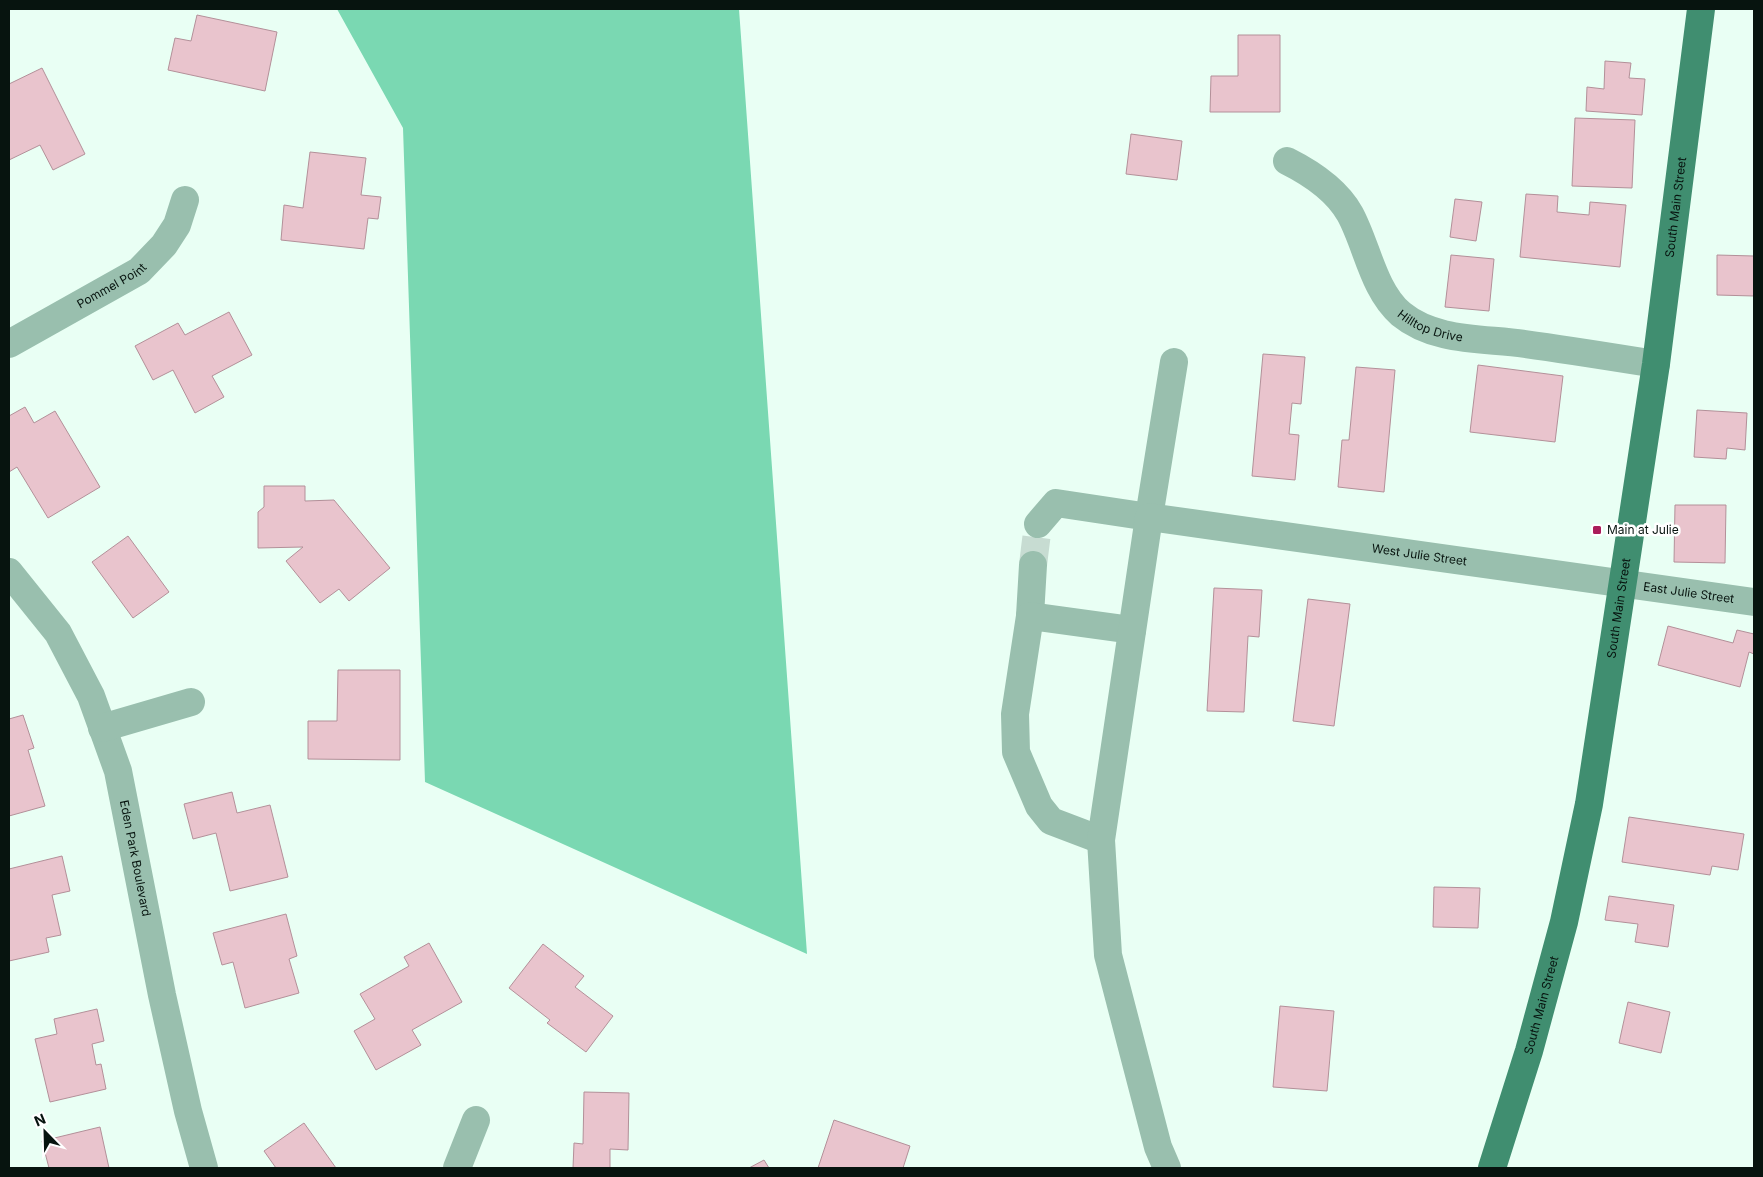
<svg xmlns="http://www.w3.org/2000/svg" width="1763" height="1177" font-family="Inter,sans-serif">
	<rect width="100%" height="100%" fill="#e9fff4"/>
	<path fill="#7ad8b2" d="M 337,9 L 739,9 L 807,954 L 425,782 L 403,128 Z"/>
	<g fill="#e9c4cd" stroke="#b39099">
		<path d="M 197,15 L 277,32 L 265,91 L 168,70 L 175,38 L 191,41 Z"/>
		<path d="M 1238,35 L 1280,35 L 1280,112 L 1210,112 L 1211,76 L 1238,76 Z"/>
		<path d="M 1605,61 L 1631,63 L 1629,78 L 1645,79 L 1642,115 L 1586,111 L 1587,87 L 1604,89 Z"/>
		<path d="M 42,68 L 85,154 L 53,170 L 40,145 L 9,160 L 9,84 Z"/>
		<path d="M 1575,118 L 1635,120 L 1632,188 L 1572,186 Z"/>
		<path d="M 1131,134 L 1182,141 L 1177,180 L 1126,174 Z"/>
		<path d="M 310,152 L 366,158 L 361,195 L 381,197 L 378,219 L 368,218 L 364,249 L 281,240 L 284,205 L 303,208 Z"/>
		<path d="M 1526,194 L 1558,196 L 1557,212 L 1589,215 L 1590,202 L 1626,205 L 1620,267 L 1520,257 Z"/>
		<path d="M 1455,199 L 1482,202 L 1476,241 L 1450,237 Z"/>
		<path d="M 1451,255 L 1494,259 L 1489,311 L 1445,307 Z"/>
		<path d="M 1717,255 L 1754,256 L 1754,296 L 1717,295 Z"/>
		<path d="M 229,312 L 252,355 L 212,376 L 224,397 L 195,413 L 173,370 L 153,380 L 135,346 L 178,323 L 185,335 Z"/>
		<path d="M 1263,354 L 1305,357 L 1301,404 L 1292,403 L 1289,434 L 1299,435 L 1295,480 L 1252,476 Z"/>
		<path d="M 1478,365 L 1563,376 L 1555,442 L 1470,432 Z"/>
		<path d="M 1356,367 L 1395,370 L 1384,492 L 1338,487 L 1342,440 L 1349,440 Z"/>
		<path d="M 25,407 L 34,423 L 55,411 L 100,487 L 48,518 L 17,467 L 9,472 L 9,416 Z"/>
		<path d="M 1697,410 L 1747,413 L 1745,450 L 1727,448 L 1726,459 L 1694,457 Z"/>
		<path d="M 264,486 L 305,486 L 305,501 L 334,500 L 390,568 L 349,601 L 339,589 L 320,603 L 286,561 L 303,547 L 258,548 L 258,512 L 264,507 Z"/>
		<path d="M 1675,505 L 1726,505 L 1725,563 L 1674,562 Z"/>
		<path d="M 128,536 L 169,592 L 133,618 L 92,562 Z"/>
		<path d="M 1214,588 L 1262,590 L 1259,637 L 1248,636 L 1244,712 L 1207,711 Z"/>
		<path d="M 1308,599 L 1350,604 L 1334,726 L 1293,721 Z"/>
		<path d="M 1668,626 L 1733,643 L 1737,630 L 1754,634 L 1754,654 L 1749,652 L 1740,687 L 1658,665 Z"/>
		<path d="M 338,670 L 400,670 L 400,760 L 308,759 L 308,721 L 337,721 Z"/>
		<path d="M 23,715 L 34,748 L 28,750 L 45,806 L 9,816 L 9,719 Z"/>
		<path d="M 232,792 L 237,813 L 270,805 L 288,877 L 230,891 L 216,833 L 193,839 L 184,804 Z"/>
		<path d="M 1629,817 L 1744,834 L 1738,870 L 1712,866 L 1710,875 L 1622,862 Z"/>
		<path d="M 62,856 L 70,891 L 52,895 L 61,935 L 46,938 L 49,952 L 9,961 L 9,869 Z"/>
		<path d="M 1434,887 L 1480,888 L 1478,928 L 1433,927 Z"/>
		<path d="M 1609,896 L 1674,905 L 1668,947 L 1635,942 L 1638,924 L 1605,920 Z"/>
		<path d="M 286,914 L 297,956 L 289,959 L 299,993 L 245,1008 L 233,962 L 222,965 L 213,933 Z"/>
		<path d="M 429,943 L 462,1002 L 412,1030 L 421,1045 L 376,1070 L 354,1031 L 375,1019 L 360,994 L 409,966 L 404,957 Z"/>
		<path d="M 543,944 L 584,976 L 575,987 L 613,1016 L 586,1052 L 547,1023 L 550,1020 L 509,988 Z"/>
		<path d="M 1628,1002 L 1670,1012 L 1661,1053 L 1619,1043 Z"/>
		<path d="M 1280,1006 L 1334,1011 L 1327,1091 L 1273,1087 Z"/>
		<path d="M 97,1009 L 104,1041 L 92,1044 L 96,1065 L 101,1064 L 106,1089 L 50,1102 L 35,1039 L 57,1034 L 54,1019 Z"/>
		<path d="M 584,1092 L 629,1093 L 628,1150 L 610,1149 L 610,1168 L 573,1168 L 574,1143 L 583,1144 Z"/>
		<path d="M 834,1120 L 910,1146 L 903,1168 L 818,1168 Z"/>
		<path d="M 304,1123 L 336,1168 L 276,1168 L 264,1151 Z"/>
		<path d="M 100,1127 L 109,1168 L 49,1168 L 42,1141 Z"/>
		<path d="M 764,1160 L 769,1168 L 749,1168 Z"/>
	</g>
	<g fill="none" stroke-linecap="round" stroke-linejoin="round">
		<path stroke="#c7dcd2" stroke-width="28" stroke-dasharray="28 14" stroke-linecap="butt" d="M 1033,565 L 1038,524"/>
		<g stroke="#99bfae" stroke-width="28">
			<path id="s1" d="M 1287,161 C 1311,173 1336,189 1350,214 C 1367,245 1373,290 1401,314 C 1435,342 1483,338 1525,344 C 1569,350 1612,357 1656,364"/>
			<path id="s2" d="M 9,344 L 139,271 L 164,245 L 177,225 L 185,200"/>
			<path d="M 1038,524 L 1056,503 L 1149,517 L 1174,362"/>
			<path id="s3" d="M 9,572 L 58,633 L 91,696 L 118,771 L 162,995 L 188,1111 L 204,1168"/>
			<path d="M 1030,616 L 1033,565"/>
			<path d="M 102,728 L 191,702"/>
			<path d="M 1101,840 L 1051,821 L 1039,806 L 1016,752 L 1015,714 L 1030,616 L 1132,630"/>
			<path d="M 457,1168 L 476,1120"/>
			<path id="s4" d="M 1167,1168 L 1158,1147 L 1108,955 L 1101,840 L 1149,517 L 1754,602"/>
		</g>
		<path stroke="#408e70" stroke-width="28" id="s5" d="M 1492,1168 L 1529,1051 L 1564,922 L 1589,804 L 1656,364 L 1701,9"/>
	</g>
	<rect fill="#ab1d5b" stroke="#fff" stroke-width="2" x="1592" y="525" width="10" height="10" rx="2.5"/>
	<g text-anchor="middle" stroke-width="5" stroke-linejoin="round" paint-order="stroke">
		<g font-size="12" fill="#07140f" stroke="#fff">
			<text dy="4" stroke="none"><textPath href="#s5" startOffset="980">South Main Street</textPath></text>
			<text dy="4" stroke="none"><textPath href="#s2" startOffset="118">Pommel Point</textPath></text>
			<text dy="4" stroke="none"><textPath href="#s1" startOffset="229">Hilltop Drive</textPath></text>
			<text dy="4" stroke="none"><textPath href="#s4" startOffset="936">West Julie Street</textPath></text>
			<text dy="4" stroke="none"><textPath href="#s4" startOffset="1208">East Julie Street</textPath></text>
			<text dy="4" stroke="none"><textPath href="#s5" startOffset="575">South Main Street</textPath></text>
			<text dy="4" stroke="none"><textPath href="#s3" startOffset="318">Eden Park Boulevard</textPath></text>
			<text dy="4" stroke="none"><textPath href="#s5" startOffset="170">South Main Street</textPath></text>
		</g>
		<g font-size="12" fill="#07140f" stroke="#fff" text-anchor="start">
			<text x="1607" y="534">Main at Julie</text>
		</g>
	</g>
	<rect width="1763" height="1177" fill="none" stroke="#07140f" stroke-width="20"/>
	<g transform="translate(45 1132) rotate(337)" stroke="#ffffff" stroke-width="4" paint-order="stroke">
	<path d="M0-4L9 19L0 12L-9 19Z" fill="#07140f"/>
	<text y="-8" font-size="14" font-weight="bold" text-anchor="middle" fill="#07140f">N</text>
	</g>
</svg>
